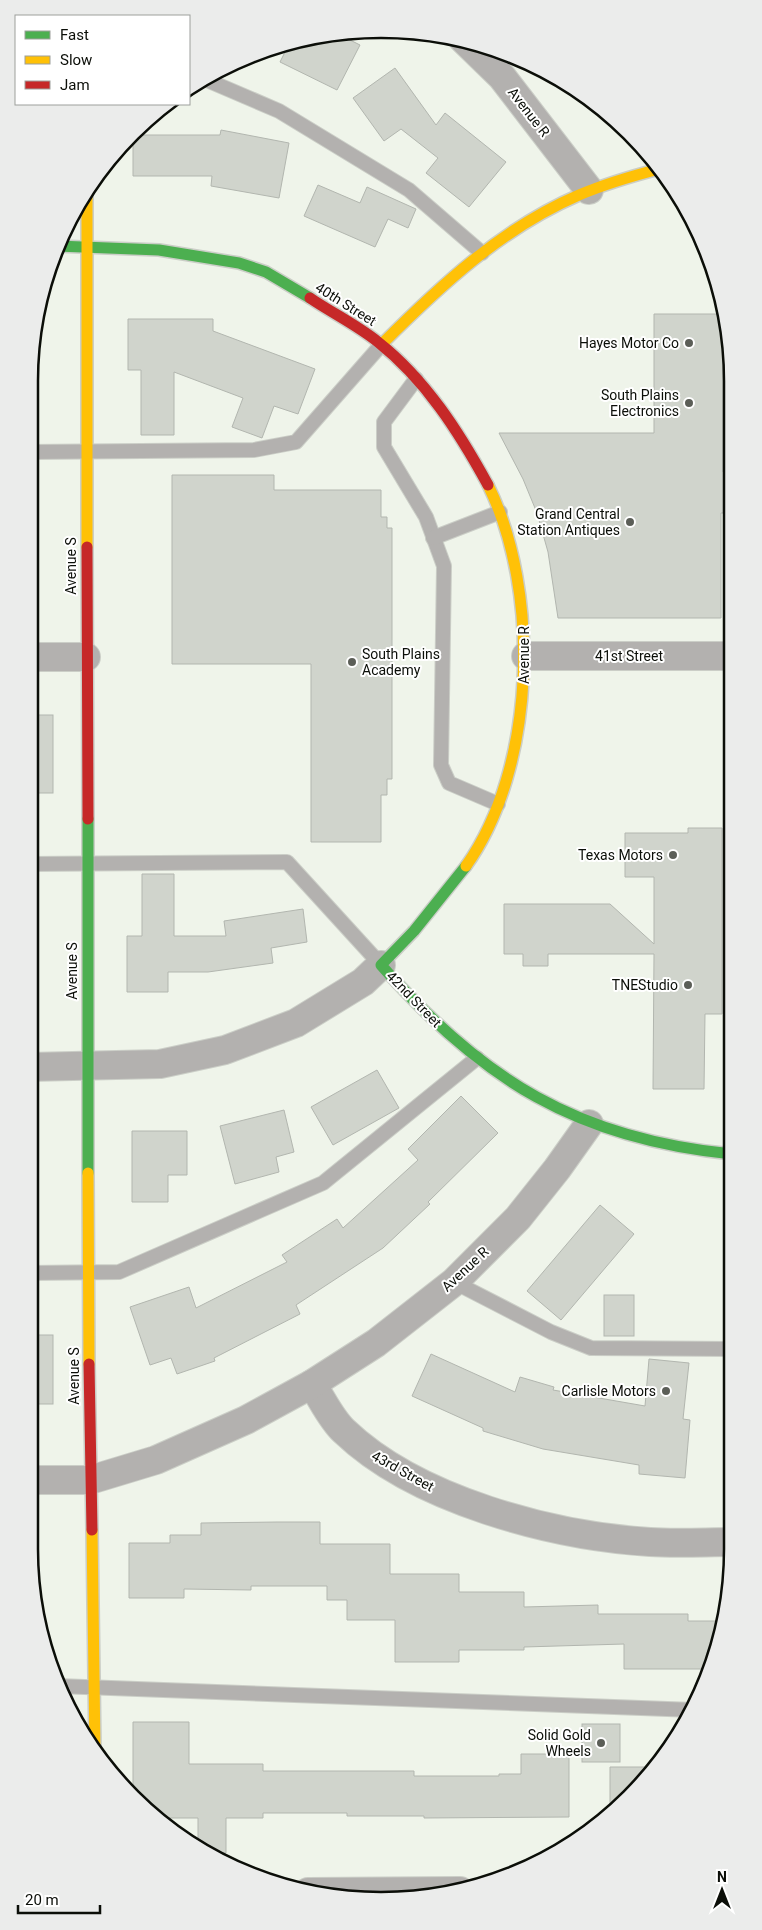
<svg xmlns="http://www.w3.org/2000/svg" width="762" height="1930" font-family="Roboto,sans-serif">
	<rect width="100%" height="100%" fill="#eff4ea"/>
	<g fill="#d0d4cc" stroke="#b2b6af">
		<path d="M 334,32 L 360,45 L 337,90 L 280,62 L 290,42 Z"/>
		<path d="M 395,68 L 436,125 L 445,113 L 506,162 L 469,207 L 426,173 L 438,158 L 401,129 L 384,141 L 353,98 Z"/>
		<path d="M 221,130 L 289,143 L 279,198 L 211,186 L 212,176 L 133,176 L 133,135 L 220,135 Z"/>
		<path d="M 318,185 L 360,203 L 367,187 L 416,209 L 408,228 L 388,219 L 375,247 L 304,216 Z"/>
		<path d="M 654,314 L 723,314 L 723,472 L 728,472 L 728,513 L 721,513 L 721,618 L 558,618 L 548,552 L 537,513 L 523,479 L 499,433 L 654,433 Z"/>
		<path d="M 128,319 L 213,319 L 213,331 L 315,369 L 298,414 L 274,406 L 262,438 L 232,427 L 243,398 L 174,372 L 174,435 L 141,435 L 141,370 L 128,370 Z"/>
		<path d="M 172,475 L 274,475 L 274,490 L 381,490 L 381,517 L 387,517 L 387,528 L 392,528 L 392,779 L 387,779 L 387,795 L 381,795 L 381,842 L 311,842 L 311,664 L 172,664 Z"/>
		<rect x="29" y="715" width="24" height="78"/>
		<path d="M 688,828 L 722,828 L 722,1014 L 705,1014 L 704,1089 L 653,1089 L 654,954 L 548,954 L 548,966 L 523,966 L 523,954 L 504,954 L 504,904 L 610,904 L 654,944 L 654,877 L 625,877 L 625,833 L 688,833 Z"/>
		<path d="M 142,874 L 174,874 L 174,936 L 226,936 L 224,921 L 303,909 L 307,942 L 271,948 L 273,963 L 208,972 L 168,972 L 168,992 L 127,992 L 127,936 L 142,936 Z"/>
		<path d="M 377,1070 L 399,1108 L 333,1145 L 311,1107 Z"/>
		<path d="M 461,1096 L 498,1133 L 428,1202 L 430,1204 L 383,1248 L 296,1305 L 300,1314 L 214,1358 L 215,1361 L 177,1374 L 171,1358 L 150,1365 L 130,1307 L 189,1287 L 196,1308 L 287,1262 L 282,1255 L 337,1219 L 343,1228 L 418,1160 L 408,1149 Z"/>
		<path d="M 284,1110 L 294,1152 L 276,1157 L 279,1172 L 235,1184 L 220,1126 Z"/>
		<path d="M 132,1131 L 187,1131 L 187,1175 L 168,1175 L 168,1202 L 132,1202 Z"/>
		<path d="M 600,1205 L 634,1234 L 561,1320 L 527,1291 Z"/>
		<rect x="604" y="1295" width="30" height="41"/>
		<rect x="29" y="1335" width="24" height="69"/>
		<path d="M 431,1354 L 515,1392 L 520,1377 L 554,1387 L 553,1390 L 645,1406 L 649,1359 L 689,1363 L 683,1419 L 690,1420 L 685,1478 L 639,1474 L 639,1465 L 543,1449 L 483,1431 L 483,1428 L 412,1396 Z"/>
		<path d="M 277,1522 L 320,1522 L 320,1544 L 390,1544 L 390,1574 L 459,1574 L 459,1592 L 524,1592 L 524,1607 L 598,1605 L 598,1614 L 688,1614 L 688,1621 L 721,1621 L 721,1642 L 711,1669 L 624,1669 L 624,1644 L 524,1647 L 524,1650 L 459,1650 L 459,1662 L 395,1662 L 395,1620 L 347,1620 L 347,1600 L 327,1600 L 327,1586 L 251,1586 L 251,1590 L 184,1589 L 184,1598 L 129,1598 L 129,1543 L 170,1543 L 170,1535 L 201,1535 L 201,1523 Z"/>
		<path d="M 133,1722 L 189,1722 L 189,1764 L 263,1764 L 263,1771 L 414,1771 L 414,1776 L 499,1776 L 499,1774 L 521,1774 L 521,1754 L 569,1754 L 569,1817 L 424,1818 L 424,1816 L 347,1816 L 347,1813 L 263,1813 L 263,1818 L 226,1818 L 226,1853 L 204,1853 L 198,1848 L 198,1818 L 160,1818 L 133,1795 Z"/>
		<rect x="582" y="1724" width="38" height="38"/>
		<path d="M 610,1767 L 657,1767 L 610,1810 Z"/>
	</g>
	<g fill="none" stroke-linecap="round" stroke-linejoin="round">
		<defs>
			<g id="lane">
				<path d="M 202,78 L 279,111 L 409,190 L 482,253"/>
				<path d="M 416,379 L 384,422 L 384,447 L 426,517 L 444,566 L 441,765 L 449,783 L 498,804"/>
				<path d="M 29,452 L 254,450 L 296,442 L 382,344"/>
				<path d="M 433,538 L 500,512"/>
				<path d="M 29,864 L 287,862 L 381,965"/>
				<path d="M 29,1273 L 119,1272 L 323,1183 L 477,1058"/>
				<path d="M 454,1282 L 551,1332 L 591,1348 L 733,1349"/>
				<path d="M 58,1686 L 694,1710"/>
			</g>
			<g id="street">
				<path d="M 463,39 L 502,77 L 589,190"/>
				<path d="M 526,656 L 731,656"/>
				<path d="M 29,657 L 86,657"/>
				<path d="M 29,1067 L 160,1064 L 225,1050 L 296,1023 L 363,982 L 381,965"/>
				<path d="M 312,1384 C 322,1399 331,1419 344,1431 C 416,1500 552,1536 650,1542 C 677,1544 706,1542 733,1542"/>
				<path d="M 29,1480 L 90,1480 L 156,1460 L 246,1420 L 312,1384 L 376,1343 L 454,1282 L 518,1218 L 557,1169 L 589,1124"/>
				<path d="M 308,1892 L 460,1891"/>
			</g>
			<g id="fast">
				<path d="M 57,246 L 159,250 L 239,263 L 266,272 L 310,298"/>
				<path d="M 88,819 L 88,1173"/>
				<path d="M 466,866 L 414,931 L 381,965 C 482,1080 578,1139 732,1154"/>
			</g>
			<g id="slow">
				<path d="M 87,190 L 87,547"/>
				<path d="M 382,344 C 440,286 502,228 579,195 C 605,184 632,176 659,169"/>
				<path d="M 466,866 C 536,768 541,592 488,485"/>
				<path d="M 88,1173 L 89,1364"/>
				<path d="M 92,1530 L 95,1751"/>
			</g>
			<g id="jam">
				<path d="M 310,298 C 332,313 357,325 378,342 C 426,380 459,432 488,485"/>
				<path d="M 87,547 L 88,819"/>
				<path d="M 89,1364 L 92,1530"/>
			</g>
		</defs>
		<use href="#lane" stroke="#cbcec7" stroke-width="16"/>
		<use href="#street" stroke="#cbcec7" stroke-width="30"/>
		<use href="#fast" stroke="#cbcec7" stroke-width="14"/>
		<use href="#slow" stroke="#cbcec7" stroke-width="14"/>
		<use href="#jam" stroke="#cbcec7" stroke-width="14"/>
		<use href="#lane" stroke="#b3b1af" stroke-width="14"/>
		<use href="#street" stroke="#b3b1af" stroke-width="28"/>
		<use href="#fast" stroke="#4caf50" stroke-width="11"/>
		<use href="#slow" stroke="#ffc107" stroke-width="11"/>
		<use href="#jam" stroke="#c62828" stroke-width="11"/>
	</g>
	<g fill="#5b5e57" stroke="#fff" stroke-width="2">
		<circle cx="689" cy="343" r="5"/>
		<circle cx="689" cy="403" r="5"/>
		<circle cx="630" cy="522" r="5"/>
		<circle cx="352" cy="662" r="5"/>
		<circle cx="673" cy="855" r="5"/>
		<circle cx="688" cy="985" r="5"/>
		<circle cx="666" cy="1391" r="5"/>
		<circle cx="601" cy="1743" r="5"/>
	</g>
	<g text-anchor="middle" stroke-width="4" stroke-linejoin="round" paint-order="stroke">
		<g font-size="14" fill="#0b0e08" stroke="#fff">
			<text transform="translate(529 112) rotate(52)" y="5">Avenue R</text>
			<text transform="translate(346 304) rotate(32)" y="5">40th Street</text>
			<text transform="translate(71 566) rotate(-90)" y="5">Avenue S</text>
			<text transform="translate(524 655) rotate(-90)" y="5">Avenue R</text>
			<text x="629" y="661">41st Street</text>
			<text transform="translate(72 971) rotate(-90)" y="5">Avenue S</text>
			<text transform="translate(414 999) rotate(46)" y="5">42nd Street</text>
			<text transform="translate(465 1269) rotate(-43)" y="5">Avenue R</text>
			<text transform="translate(74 1376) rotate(-90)" y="5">Avenue S</text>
			<text transform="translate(403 1471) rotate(29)" y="5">43rd Street</text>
		</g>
		<g font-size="14" fill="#0b0e08" stroke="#fff" text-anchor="end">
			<text x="679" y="348">Hayes Motor Co</text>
			<text x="679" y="400">South Plains<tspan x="679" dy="16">Electronics</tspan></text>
			<text x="620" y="519">Grand Central<tspan x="620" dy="16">Station Antiques</tspan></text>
			<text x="362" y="659" text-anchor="start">South Plains<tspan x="362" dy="16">Academy</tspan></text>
			<text x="663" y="860">Texas Motors</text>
			<text x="678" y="990">TNEStudio</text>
			<text x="656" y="1396">Carlisle Motors</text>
			<text x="591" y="1740">Solid Gold<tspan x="591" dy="16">Wheels</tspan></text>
		</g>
	</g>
	<path d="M0 0H762V1930H0ZM381 38H381A343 343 0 0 1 724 381V1549A343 343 0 0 1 381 1892H381A343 343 0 0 1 38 1549V381A343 343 0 0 1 381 38Z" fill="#ebeceb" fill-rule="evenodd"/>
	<path fill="none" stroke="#0b0e08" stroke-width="2.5" d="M381 38H381A343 343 0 0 1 724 381V1549A343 343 0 0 1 381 1892H381A343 343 0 0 1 38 1549V381A343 343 0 0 1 381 38Z"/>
	<rect x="15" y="15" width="175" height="90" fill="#ffffff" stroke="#9d9f9c"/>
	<rect x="25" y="31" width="25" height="8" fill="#4caf50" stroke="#9d9f9c"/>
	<text x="60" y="40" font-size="15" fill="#0b0e08">Fast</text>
	<rect x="25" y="56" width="25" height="8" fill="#ffc107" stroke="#9d9f9c"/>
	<text x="60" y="65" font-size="15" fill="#0b0e08">Slow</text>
	<rect x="25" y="81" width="25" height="8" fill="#c62828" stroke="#9d9f9c"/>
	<text x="60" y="90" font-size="15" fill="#0b0e08">Jam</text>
	<g transform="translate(722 1890)" stroke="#ffffff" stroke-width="4" paint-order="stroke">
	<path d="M0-4L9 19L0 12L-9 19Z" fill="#0b0e08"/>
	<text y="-8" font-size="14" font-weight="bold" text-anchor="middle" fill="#0b0e08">N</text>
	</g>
	<path d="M18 1905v8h82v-8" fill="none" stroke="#0b0e08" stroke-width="2.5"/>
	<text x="25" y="1905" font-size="15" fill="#0b0e08" stroke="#ffffff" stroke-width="4" paint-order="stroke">20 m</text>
</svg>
